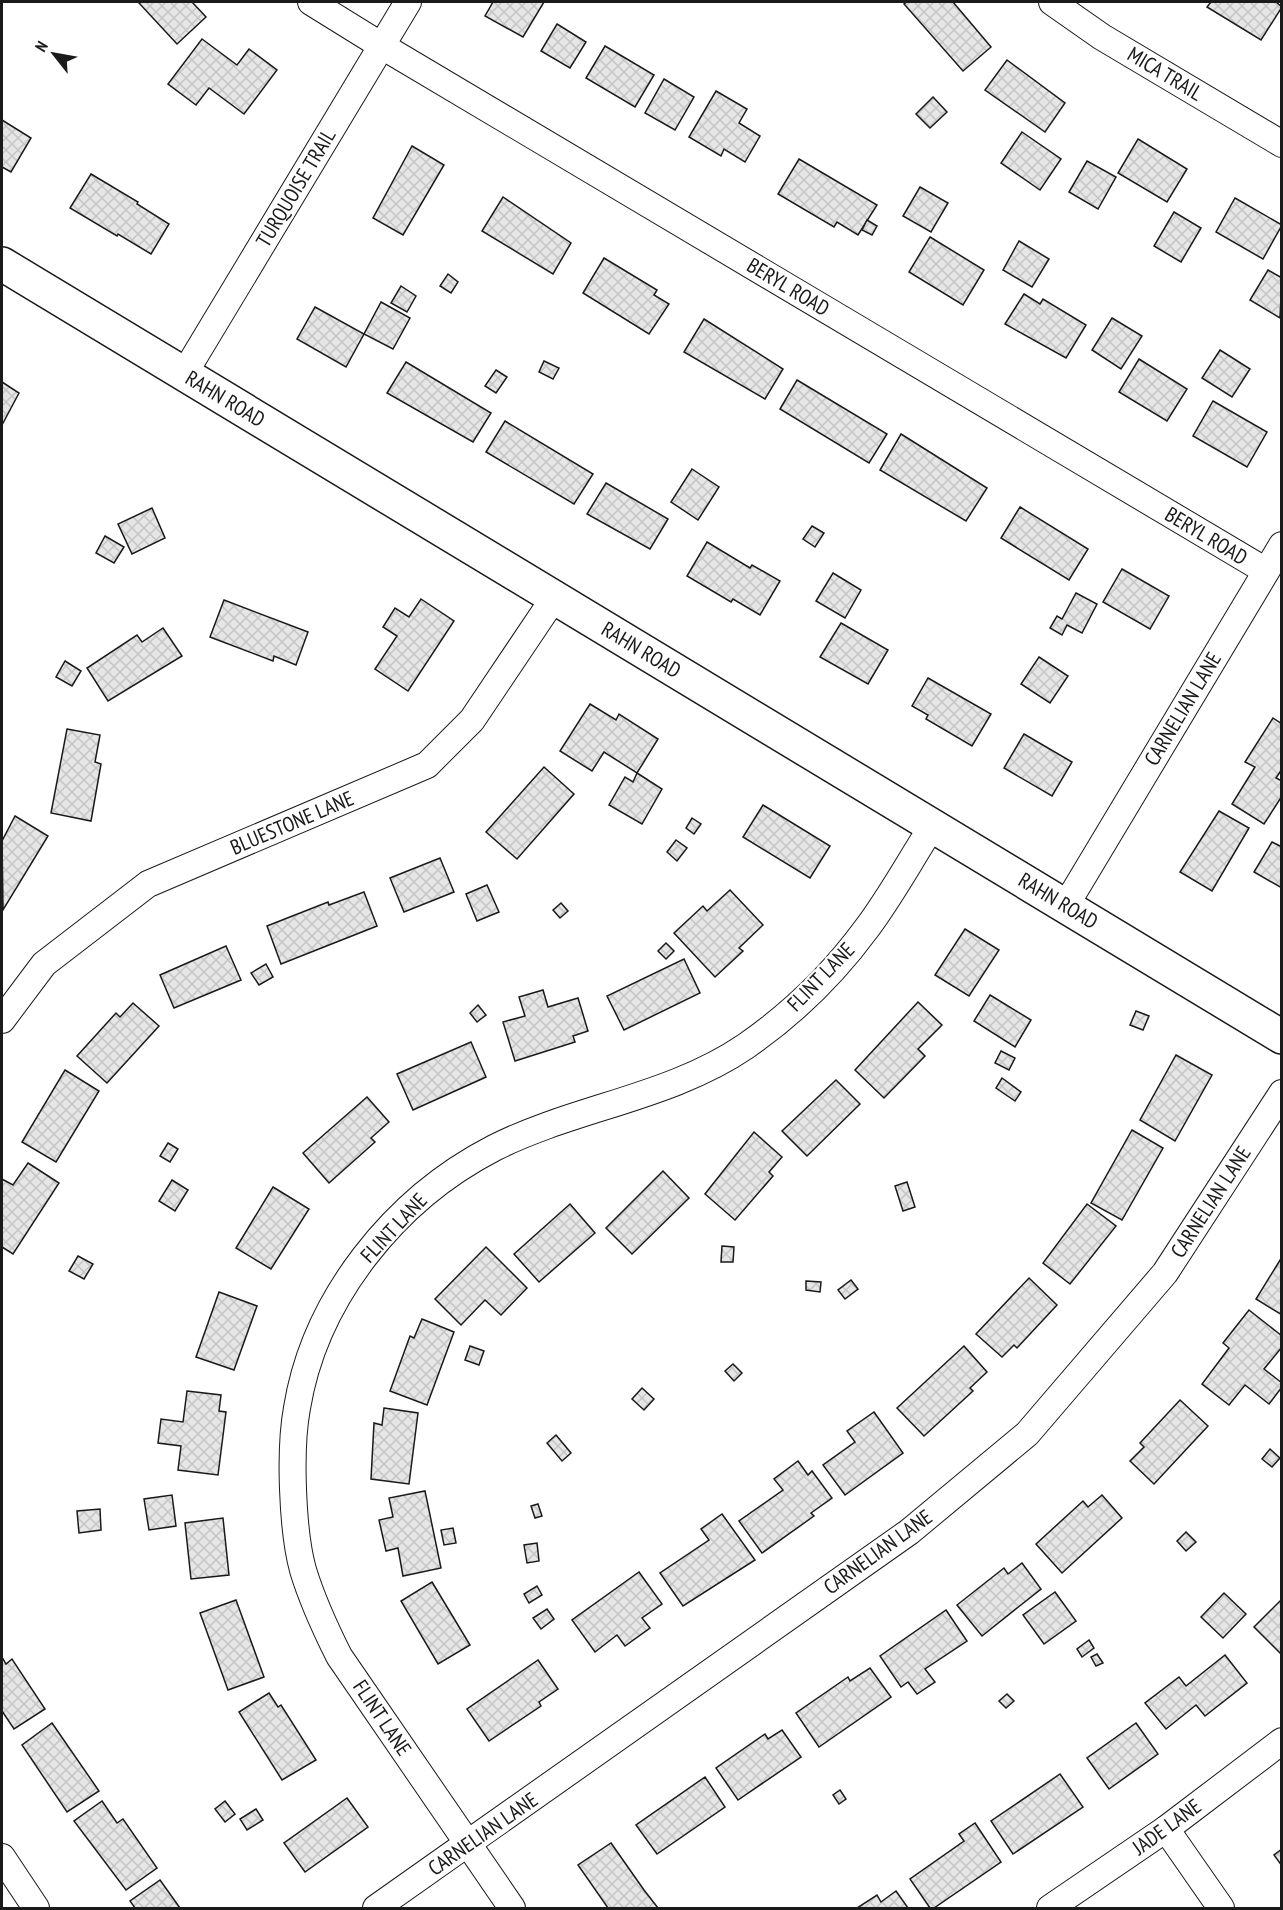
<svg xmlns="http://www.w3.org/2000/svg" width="1283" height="1910" font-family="'PT Sans Narrow',sans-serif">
	<defs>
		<pattern id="building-cross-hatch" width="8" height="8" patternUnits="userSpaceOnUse" patternTransform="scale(1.5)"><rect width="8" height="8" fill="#e6e6e6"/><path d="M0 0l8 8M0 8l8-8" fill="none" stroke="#c5c5c5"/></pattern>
	</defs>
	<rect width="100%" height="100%" fill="#fff"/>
	<g fill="url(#building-cross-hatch)" stroke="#1a1a1a" stroke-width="1.5">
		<path d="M 141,2 L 192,2 L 206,17 L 177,44 L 139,3 Z"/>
		<path d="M 493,2 L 544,2 L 523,37 L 485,16 Z"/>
		<path d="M 907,2 L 953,2 L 991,47 L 963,71 L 904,4 Z"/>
		<path d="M 1211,2 L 1276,2 L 1282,7 L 1261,40 L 1207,7 Z"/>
		<path d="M 557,24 L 586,42 L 570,68 L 541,51 Z"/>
		<path d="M 202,39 L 237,65 L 249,49 L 277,70 L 244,114 L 209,88 L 196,105 L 168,84 Z"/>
		<path d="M 605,46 L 654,75 L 635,107 L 586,78 Z"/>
		<path d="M 1007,60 L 1065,103 L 1045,132 L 985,90 Z"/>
		<path d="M 664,79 L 694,97 L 675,130 L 645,113 Z"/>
		<path d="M 716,91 L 747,109 L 739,123 L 760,136 L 745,162 L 724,149 L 721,156 L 689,137 Z"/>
		<path d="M 933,97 L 947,112 L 930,128 L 916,114 Z"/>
		<path d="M 2,120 L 31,138 L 11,172 L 2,167 Z"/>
		<path d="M 1022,132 L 1061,159 L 1040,190 L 1001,163 Z"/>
		<path d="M 1138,139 L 1187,169 L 1167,202 L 1118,173 Z"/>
		<path d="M 412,146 L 444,165 L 403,235 L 373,218 Z"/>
		<path d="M 799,159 L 877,205 L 858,235 L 837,222 L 834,227 L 778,194 Z"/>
		<path d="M 1087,161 L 1116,177 L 1098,209 L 1069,192 Z"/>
		<path d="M 91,174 L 138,202 L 137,204 L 169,224 L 151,254 L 118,234 L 117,236 L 70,208 Z"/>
		<path d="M 920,187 L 948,203 L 931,232 L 903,216 Z"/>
		<path d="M 503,197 L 571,243 L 553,274 L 482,231 Z"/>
		<path d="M 1235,198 L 1282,225 L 1263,259 L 1216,232 Z"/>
		<path d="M 1174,212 L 1201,228 L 1181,262 L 1154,246 Z"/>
		<path d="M 867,220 L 877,226 L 872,235 L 862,230 Z"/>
		<path d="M 930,237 L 984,270 L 963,305 L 909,272 Z"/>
		<path d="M 1019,241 L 1049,259 L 1032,287 L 1003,270 Z"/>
		<path d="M 604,258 L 657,290 L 654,295 L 669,304 L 649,334 L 583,293 Z"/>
		<path d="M 1268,270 L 1282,278 L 1280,318 L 1250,300 Z"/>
		<path d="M 448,274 L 458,282 L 451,293 L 440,286 Z"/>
		<path d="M 401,286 L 416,296 L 407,312 L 391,303 Z"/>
		<path d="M 1024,294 L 1040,304 L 1043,299 L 1086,325 L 1066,358 L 1005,324 Z"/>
		<path d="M 381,302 L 410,318 L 393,349 L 364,334 Z"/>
		<path d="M 315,307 L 364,334 L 346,367 L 297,339 Z"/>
		<path d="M 1112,318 L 1142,336 L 1121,369 L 1092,350 Z"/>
		<path d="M 704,319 L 783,369 L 765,399 L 684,352 Z"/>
		<path d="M 1220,350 L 1250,369 L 1232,397 L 1202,378 Z"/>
		<path d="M 1139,359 L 1187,389 L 1167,421 L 1119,392 Z"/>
		<path d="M 544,361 L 559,368 L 553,379 L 539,372 Z"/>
		<path d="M 406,362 L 491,413 L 473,442 L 387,393 Z"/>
		<path d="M 496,370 L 507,377 L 496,393 L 485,386 Z"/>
		<path d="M 797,380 L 887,434 L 869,463 L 780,409 Z"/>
		<path d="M 2,382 L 19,393 L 2,425 Z"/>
		<path d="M 1213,401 L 1267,432 L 1247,467 L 1193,436 Z"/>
		<path d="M 505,421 L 593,474 L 574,504 L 486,452 Z"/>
		<path d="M 901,434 L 987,488 L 966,521 L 880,470 Z"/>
		<path d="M 692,469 L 719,487 L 698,520 L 671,502 Z"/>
		<path d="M 606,483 L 668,519 L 650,549 L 587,514 Z"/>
		<path d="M 1020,507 L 1088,549 L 1069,580 L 1001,538 Z"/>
		<path d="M 152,508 L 165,538 L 132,554 L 118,524 Z"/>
		<path d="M 812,526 L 824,533 L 815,547 L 803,539 Z"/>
		<path d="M 105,536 L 124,547 L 114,563 L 96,553 Z"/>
		<path d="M 707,542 L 750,568 L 752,565 L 780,581 L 760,615 L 733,599 L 731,602 L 687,576 Z"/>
		<path d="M 1122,569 L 1169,596 L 1150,629 L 1103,602 Z"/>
		<path d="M 833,573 L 861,590 L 845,618 L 816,601 Z"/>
		<path d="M 1076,593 L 1097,604 L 1082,633 L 1067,625 L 1062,635 L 1050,628 L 1057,616 L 1062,619 Z"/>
		<path d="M 421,599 L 454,621 L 408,691 L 375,669 L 397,636 L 383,627 L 395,608 L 409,617 Z"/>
		<path d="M 224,600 L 308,632 L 296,665 L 274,656 L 273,661 L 210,637 Z"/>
		<path d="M 841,623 L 888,650 L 868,684 L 820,657 Z"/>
		<path d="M 163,628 L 182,656 L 108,701 L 87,668 L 137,635 L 142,642 Z"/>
		<path d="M 1039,657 L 1068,676 L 1050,703 L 1021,684 Z"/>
		<path d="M 65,661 L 81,671 L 72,686 L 56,677 Z"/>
		<path d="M 928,678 L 991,714 L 972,746 L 926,719 L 928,715 L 912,706 Z"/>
		<path d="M 590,704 L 616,720 L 619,714 L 658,739 L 637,773 L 604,752 L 592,771 L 560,751 Z"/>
		<path d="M 1273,718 L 1282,724 L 1282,769 L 1276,778 L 1282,781 L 1282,796 L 1264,824 L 1232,804 L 1255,767 L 1245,762 Z"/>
		<path d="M 67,729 L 100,735 L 95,762 L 101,764 L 91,821 L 51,813 Z"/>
		<path d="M 1024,734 L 1072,762 L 1052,796 L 1004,768 Z"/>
		<path d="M 544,767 L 574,794 L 517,859 L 486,832 Z"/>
		<path d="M 637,773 L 662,789 L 642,824 L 609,805 L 625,777 L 633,782 Z"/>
		<path d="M 763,805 L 830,846 L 810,878 L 743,837 Z"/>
		<path d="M 1219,811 L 1249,828 L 1212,891 L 1180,872 Z"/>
		<path d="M 15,816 L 48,836 L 3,910 L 2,841 Z"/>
		<path d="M 692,818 L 701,824 L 694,834 L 686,828 Z"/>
		<path d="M 676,840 L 687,848 L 677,861 L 667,852 Z"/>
		<path d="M 1272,842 L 1282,847 L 1282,888 L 1254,872 Z"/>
		<path d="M 440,858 L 454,892 L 404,912 L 390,878 Z"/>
		<path d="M 487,885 L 499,912 L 477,921 L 466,894 Z"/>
		<path d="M 730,890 L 763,925 L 739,948 L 743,951 L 715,977 L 674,933 L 703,906 L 707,911 Z"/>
		<path d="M 364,892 L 377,926 L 281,964 L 267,926 L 328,902 L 329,905 Z"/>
		<path d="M 561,903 L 568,911 L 560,918 L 553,910 Z"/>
		<path d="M 965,929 L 999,950 L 969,996 L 935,975 Z"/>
		<path d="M 666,943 L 674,951 L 666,959 L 658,951 Z"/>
		<path d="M 226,946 L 241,980 L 174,1008 L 160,975 Z"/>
		<path d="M 684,959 L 700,993 L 624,1030 L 607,996 Z"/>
		<path d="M 266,964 L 273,977 L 259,985 L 251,973 Z"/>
		<path d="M 543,990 L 548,1007 L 578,998 L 588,1031 L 573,1036 L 575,1042 L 515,1061 L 503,1022 L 525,1016 L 519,997 Z"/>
		<path d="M 990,995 L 1031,1020 L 1015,1047 L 974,1021 Z"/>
		<path d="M 918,1002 L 942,1025 L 918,1049 L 925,1056 L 884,1098 L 855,1070 Z"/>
		<path d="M 133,1003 L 159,1026 L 107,1083 L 77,1056 L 116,1013 L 120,1017 Z"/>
		<path d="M 478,1005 L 486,1015 L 477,1022 L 470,1013 Z"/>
		<path d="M 1136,1011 L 1149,1016 L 1143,1030 L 1130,1025 Z"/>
		<path d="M 471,1042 L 486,1077 L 413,1110 L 397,1074 Z"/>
		<path d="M 1001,1051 L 1015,1058 L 1009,1070 L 995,1063 Z"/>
		<path d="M 1176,1055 L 1212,1075 L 1175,1141 L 1140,1120 Z"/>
		<path d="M 65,1070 L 99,1091 L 56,1162 L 22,1142 Z"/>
		<path d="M 1002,1078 L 1021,1092 L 1015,1101 L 996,1088 Z"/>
		<path d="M 836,1080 L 860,1104 L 807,1156 L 782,1131 Z"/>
		<path d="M 367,1097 L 389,1122 L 371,1138 L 375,1142 L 329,1183 L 303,1153 Z"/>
		<path d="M 1132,1130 L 1163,1148 L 1122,1220 L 1091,1203 Z"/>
		<path d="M 754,1132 L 782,1157 L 769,1172 L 773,1176 L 735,1220 L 705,1194 Z"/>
		<path d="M 168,1143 L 178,1149 L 170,1162 L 160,1156 Z"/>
		<path d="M 28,1163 L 59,1183 L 13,1254 L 2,1247 L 2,1179 L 13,1185 Z"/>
		<path d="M 663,1171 L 689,1198 L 632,1254 L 606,1228 Z"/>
		<path d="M 172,1180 L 188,1190 L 175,1211 L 159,1201 Z"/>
		<path d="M 907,1182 L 915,1207 L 903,1211 L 895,1186 Z"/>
		<path d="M 273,1187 L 309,1209 L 271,1269 L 236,1248 Z"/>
		<path d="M 570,1204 L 595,1233 L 539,1282 L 514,1254 Z"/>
		<path d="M 1087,1204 L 1116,1226 L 1070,1284 L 1043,1263 Z"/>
		<path d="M 722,1246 L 734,1247 L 733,1262 L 721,1262 Z"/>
		<path d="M 486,1247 L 527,1288 L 501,1315 L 485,1300 L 461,1325 L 435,1299 Z"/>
		<path d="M 78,1256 L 93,1264 L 84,1279 L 69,1271 Z"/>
		<path d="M 1282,1257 L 1282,1315 L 1256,1299 Z"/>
		<path d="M 1029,1278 L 1057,1305 L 1017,1348 L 1014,1345 L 1002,1357 L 976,1334 Z"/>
		<path d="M 851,1280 L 858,1289 L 845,1299 L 838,1290 Z"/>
		<path d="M 806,1281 L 821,1282 L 820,1292 L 806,1290 Z"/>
		<path d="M 219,1292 L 257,1306 L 234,1370 L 196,1357 Z"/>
		<path d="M 1249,1310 L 1282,1336 L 1282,1347 L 1264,1369 L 1282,1383 L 1282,1387 L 1269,1404 L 1245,1385 L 1229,1405 L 1202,1384 L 1229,1348 L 1223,1343 Z"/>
		<path d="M 422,1319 L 454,1332 L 427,1405 L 390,1391 L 410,1336 L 414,1338 Z"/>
		<path d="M 470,1346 L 484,1351 L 479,1365 L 465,1360 Z"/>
		<path d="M 964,1346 L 987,1372 L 970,1388 L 973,1391 L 924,1436 L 897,1408 Z"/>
		<path d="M 733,1364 L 742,1373 L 734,1381 L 725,1371 Z"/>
		<path d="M 642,1388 L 654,1399 L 644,1410 L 632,1399 Z"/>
		<path d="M 187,1391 L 221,1395 L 219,1411 L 226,1412 L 218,1475 L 178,1470 L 181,1446 L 158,1443 L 161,1419 L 183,1422 Z"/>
		<path d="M 1180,1400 L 1208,1426 L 1154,1484 L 1130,1461 L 1144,1447 L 1140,1443 Z"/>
		<path d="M 384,1408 L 418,1413 L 409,1484 L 371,1479 L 374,1423 L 382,1425 Z"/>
		<path d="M 874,1412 L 903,1453 L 845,1495 L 823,1465 L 855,1442 L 847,1431 Z"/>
		<path d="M 556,1435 L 571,1453 L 562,1461 L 547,1443 Z"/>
		<path d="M 1270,1449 L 1280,1458 L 1272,1467 L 1262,1459 Z"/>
		<path d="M 798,1461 L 808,1475 L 812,1471 L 832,1498 L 811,1513 L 814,1516 L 762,1553 L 739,1521 L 783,1490 L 774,1479 Z"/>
		<path d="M 425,1491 L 441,1568 L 403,1576 L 398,1548 L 386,1551 L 379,1520 L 393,1517 L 389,1498 Z"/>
		<path d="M 172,1495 L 176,1526 L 149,1530 L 144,1499 Z"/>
		<path d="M 1102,1495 L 1122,1518 L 1062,1573 L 1036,1544 L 1083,1501 L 1088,1507 Z"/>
		<path d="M 538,1504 L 542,1516 L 535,1518 L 531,1506 Z"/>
		<path d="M 100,1509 L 101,1530 L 79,1533 L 77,1511 Z"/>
		<path d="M 722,1514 L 755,1560 L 683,1606 L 660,1573 L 709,1540 L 701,1529 Z"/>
		<path d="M 223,1518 L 229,1575 L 191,1579 L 185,1523 Z"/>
		<path d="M 453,1528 L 456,1543 L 444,1545 L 441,1530 Z"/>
		<path d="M 1186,1532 L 1196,1542 L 1186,1551 L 1177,1541 Z"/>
		<path d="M 537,1543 L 539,1561 L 527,1563 L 524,1545 Z"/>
		<path d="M 1022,1563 L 1041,1589 L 982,1636 L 957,1605 L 1004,1568 L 1008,1574 Z"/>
		<path d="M 639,1572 L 662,1604 L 642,1618 L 650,1628 L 625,1646 L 617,1635 L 595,1652 L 572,1620 Z"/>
		<path d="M 432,1582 L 470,1645 L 438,1664 L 401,1601 Z"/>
		<path d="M 537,1586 L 542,1595 L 529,1603 L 524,1594 Z"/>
		<path d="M 1055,1592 L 1076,1621 L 1044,1644 L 1023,1615 Z"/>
		<path d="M 1224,1593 L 1246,1614 L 1223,1638 L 1201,1617 Z"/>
		<path d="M 1282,1599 L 1282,1653 L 1281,1654 L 1254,1627 Z"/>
		<path d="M 236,1600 L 264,1677 L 228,1690 L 200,1613 Z"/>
		<path d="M 547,1609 L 554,1619 L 541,1629 L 533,1618 Z"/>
		<path d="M 946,1610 L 967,1641 L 925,1669 L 935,1682 L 917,1694 L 908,1682 L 901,1687 L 880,1656 Z"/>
		<path d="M 1089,1640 L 1094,1648 L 1082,1657 L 1077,1649 Z"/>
		<path d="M 1097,1654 L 1103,1663 L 1096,1666 L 1091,1657 Z"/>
		<path d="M 1225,1655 L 1247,1683 L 1205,1716 L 1196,1705 L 1166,1729 L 1145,1703 L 1179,1677 L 1186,1686 Z"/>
		<path d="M 2,1657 L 6,1664 L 12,1659 L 45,1709 L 14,1729 L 2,1711 Z"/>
		<path d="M 538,1660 L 558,1689 L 539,1702 L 541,1706 L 489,1741 L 467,1709 Z"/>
		<path d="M 870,1668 L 891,1697 L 819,1747 L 796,1713 L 848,1677 L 850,1681 Z"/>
		<path d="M 269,1693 L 278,1707 L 281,1705 L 316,1760 L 282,1780 L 239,1712 Z"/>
		<path d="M 1007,1694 L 1014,1701 L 1006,1708 L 999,1701 Z"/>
		<path d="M 52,1723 L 99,1791 L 67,1812 L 22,1745 Z"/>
		<path d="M 1136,1723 L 1158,1754 L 1109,1789 L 1087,1758 Z"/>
		<path d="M 782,1730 L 801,1757 L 738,1800 L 716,1768 L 765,1734 L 768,1739 Z"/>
		<path d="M 1060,1774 L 1083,1807 L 1013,1854 L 991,1821 Z"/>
		<path d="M 705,1777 L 725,1807 L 657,1854 L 636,1825 Z"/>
		<path d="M 840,1790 L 846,1799 L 839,1804 L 833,1795 Z"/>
		<path d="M 347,1798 L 368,1827 L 305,1872 L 284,1843 Z"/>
		<path d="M 102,1801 L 117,1823 L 123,1819 L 157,1868 L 126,1890 L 74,1821 Z"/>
		<path d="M 225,1801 L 235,1814 L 225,1822 L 215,1809 Z"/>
		<path d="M 256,1809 L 263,1820 L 247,1830 L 240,1819 Z"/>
		<path d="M 975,1823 L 1001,1862 L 934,1908 L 930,1908 L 910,1879 L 964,1841 L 959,1834 Z"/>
		<path d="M 611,1843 L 644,1890 L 658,1908 L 608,1908 L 578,1865 Z"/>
		<path d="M 1282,1849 L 1282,1866 L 1274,1855 Z"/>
		<path d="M 160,1880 L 180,1908 L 135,1908 L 130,1901 Z"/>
		<path d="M 896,1891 L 908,1908 L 857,1908 L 877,1895 L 881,1902 Z"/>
	</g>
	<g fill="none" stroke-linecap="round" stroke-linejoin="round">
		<defs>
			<g id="street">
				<path d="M 311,2 L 382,46 L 1266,571"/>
				<path d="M 1052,2 L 1102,37 L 1282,144"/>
				<path d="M 184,374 L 408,2"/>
				<path d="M 1066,905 L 1282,545"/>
				<path d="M 2,1020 L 44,964 L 148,884 L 427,765 L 472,720 L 554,598"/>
				<path d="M 1166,1829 L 1221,1908"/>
				<path d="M 2,1857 L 36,1908"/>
				<path d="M 376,1908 L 909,1532 L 1027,1434 L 1165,1273 L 1282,1093"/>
				<path d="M 512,1908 L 339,1656 C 325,1628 312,1600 303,1570 C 296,1545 294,1516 293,1489 C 292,1462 292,1435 297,1408 C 315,1298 395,1199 494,1148 C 575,1107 670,1098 746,1046 C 792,1014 834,973 867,928 C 891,896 911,859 933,825"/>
				<path d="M 1050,1908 L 1166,1829 L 1282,1741"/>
			</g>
			<path id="secondary" d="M 2,264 L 1282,1037"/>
		</defs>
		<use href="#street" stroke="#1a1a1a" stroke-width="28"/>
		<use href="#secondary" stroke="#1a1a1a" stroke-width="36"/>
		<use href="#street" stroke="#fff" stroke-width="26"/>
		<use href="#secondary" stroke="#fff" stroke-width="33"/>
	</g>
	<g text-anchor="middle" stroke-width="4.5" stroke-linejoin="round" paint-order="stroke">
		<g font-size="21" fill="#1a1a1a" stroke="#fff">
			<text transform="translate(1165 74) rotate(31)" y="7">MICA TRAIL</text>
			<text transform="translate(296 188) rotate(-59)" y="7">TURQUOISE TRAIL</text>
			<text transform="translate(788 287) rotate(31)" y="7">BERYL ROAD</text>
			<text transform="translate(225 399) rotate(31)" y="7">RAHN ROAD</text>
			<text transform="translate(1206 536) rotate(31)" y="7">BERYL ROAD</text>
			<text transform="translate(641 650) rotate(31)" y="7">RAHN ROAD</text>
			<text transform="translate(1183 709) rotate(-59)" y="7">CARNELIAN LANE</text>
			<text transform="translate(292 823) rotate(-23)" y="7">BLUESTONE LANE</text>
			<text transform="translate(1058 901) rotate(31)" y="7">RAHN ROAD</text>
			<text transform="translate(821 977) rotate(-46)" y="7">FLINT LANE</text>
			<text transform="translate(1211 1202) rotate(-57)" y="7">CARNELIAN LANE</text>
			<text transform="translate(394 1228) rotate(-47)" y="7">FLINT LANE</text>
			<text transform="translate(878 1552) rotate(-36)" y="7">CARNELIAN LANE</text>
			<text transform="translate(382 1718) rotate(56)" y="7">FLINT LANE</text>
			<text transform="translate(1167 1827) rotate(-36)" y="7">JADE LANE</text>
			<text transform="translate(483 1834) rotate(-35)" y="7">CARNELIAN LANE</text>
		</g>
	</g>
	<rect width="1283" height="1910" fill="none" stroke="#1a1a1a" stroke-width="6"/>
	<g transform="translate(54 54) rotate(301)" stroke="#ffffff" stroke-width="4.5" paint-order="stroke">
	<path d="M0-4.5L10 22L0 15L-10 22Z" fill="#1a1a1a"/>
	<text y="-9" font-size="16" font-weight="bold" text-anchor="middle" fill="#1a1a1a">N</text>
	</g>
</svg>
